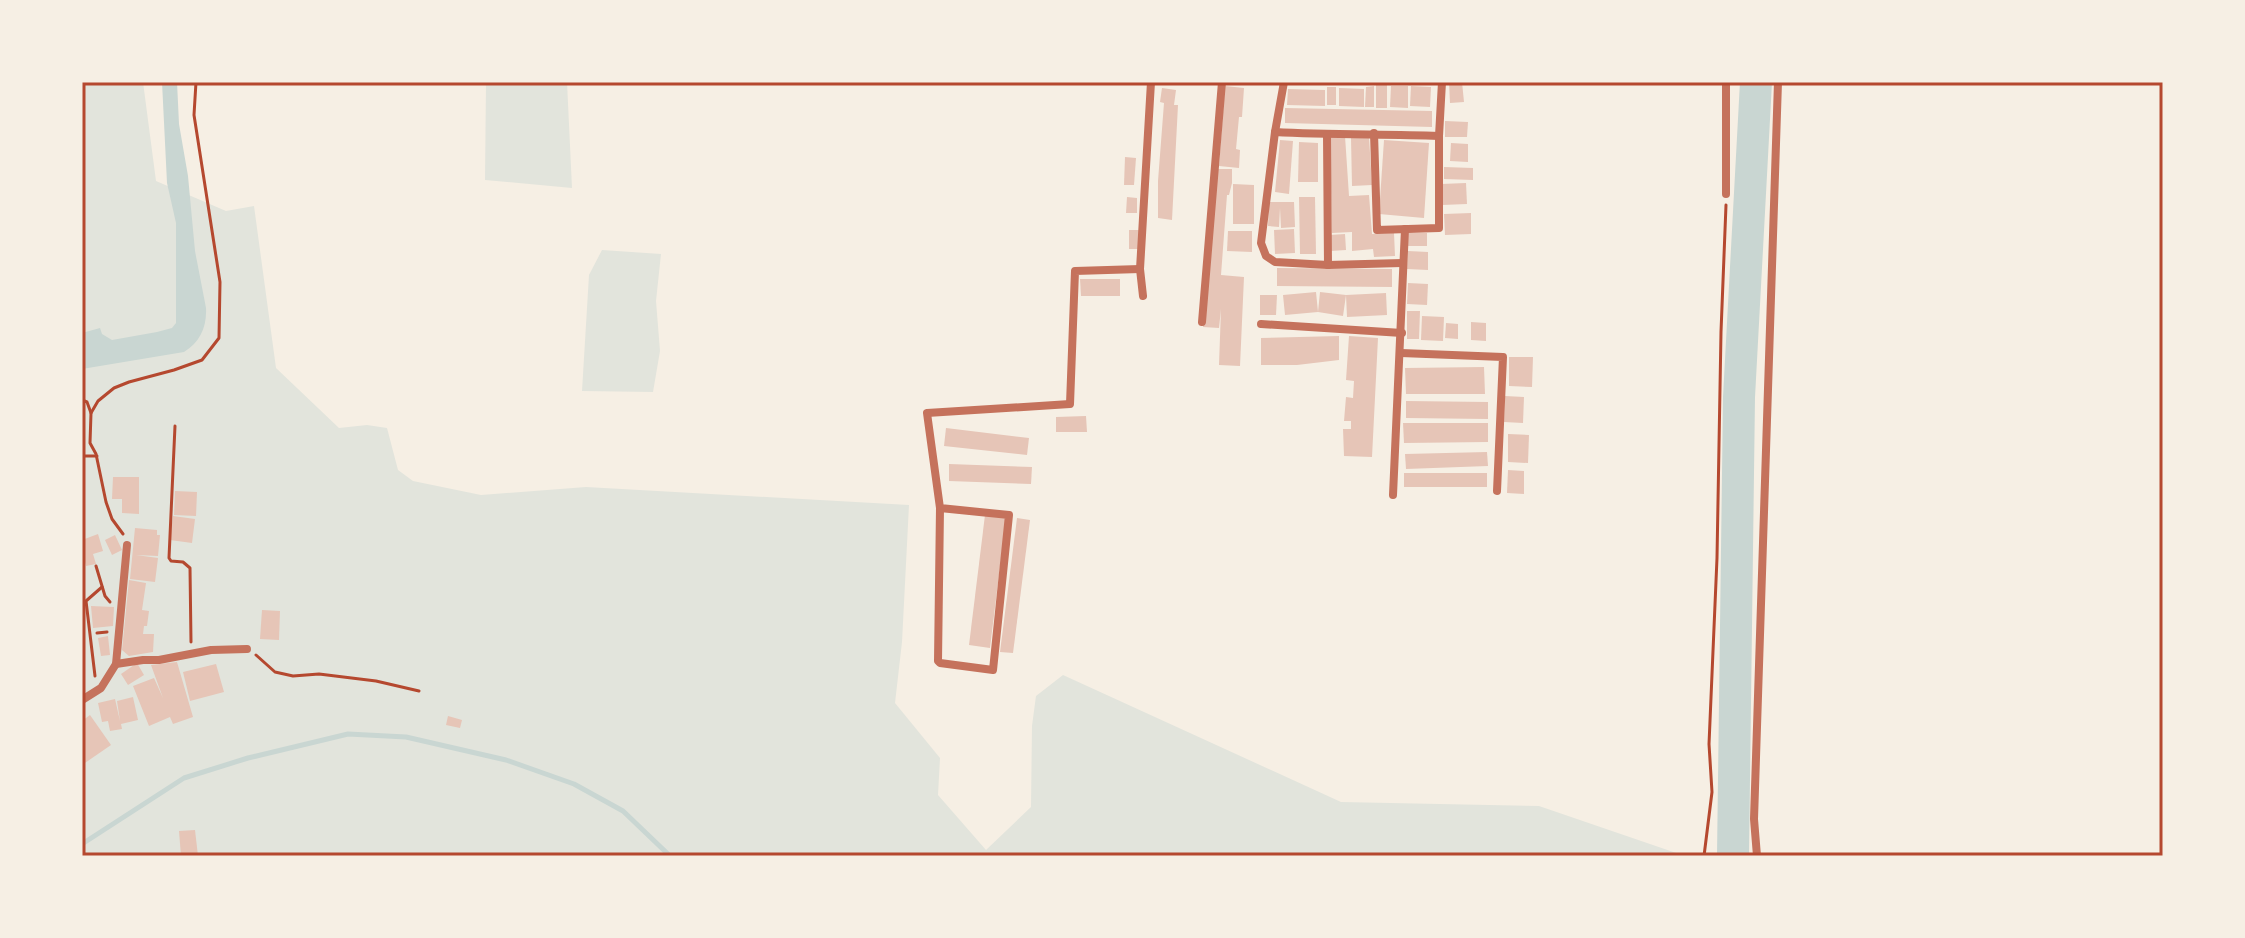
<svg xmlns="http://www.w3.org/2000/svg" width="2245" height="938" font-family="'Fira Sans',sans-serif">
	<rect width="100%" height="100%" fill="#f6efe4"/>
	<g fill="#e2e4dc">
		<path d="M 82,82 L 143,82 L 156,181 L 226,211 L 254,206 L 276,368 L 339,428 L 367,425 L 387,428 L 398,470 L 413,481 L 481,495 L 586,487 L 909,505 L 902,642 L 895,703 L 940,758 L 938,795 L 986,850 L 1031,807 L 1032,726 L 1036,696 L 1063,675 L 1341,802 L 1539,806 L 1685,856 L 82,856 Z"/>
		<path d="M 486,82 L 567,82 L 572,188 L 485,180 Z"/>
		<path d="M 602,250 L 661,254 L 656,301 L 660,351 L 653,392 L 582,391 L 589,275 Z"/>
	</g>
	<path fill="#c9d6d2" d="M 162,82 L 177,82 L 179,124 L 188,176 L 195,251 L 206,308 C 207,327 200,342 184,352 L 82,369 L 82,333 L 100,328 L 102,334 L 112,340 L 157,332 L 172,328 L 176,323 L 176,223 L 167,183 Z"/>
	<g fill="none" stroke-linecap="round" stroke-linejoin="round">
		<path stroke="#c9d6d2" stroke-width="5" d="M 82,844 L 184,778 L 248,758 L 348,734 L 406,737 L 506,760 L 574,784 L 623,811 L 670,856"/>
		<path stroke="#c9d6d2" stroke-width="32" d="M 1733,856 L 1739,397 L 1756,82"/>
	</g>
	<g fill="#e6c5b7">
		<path d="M 1449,82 L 1462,82 L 1464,102 L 1450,103 Z"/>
		<path d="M 1387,84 L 1387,108 L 1376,108 L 1376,85 Z"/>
		<path d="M 1225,86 L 1244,88 L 1242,117 L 1239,117 L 1236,149 L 1240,150 L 1239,168 L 1219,166 Z"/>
		<path d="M 1374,86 L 1374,107 L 1365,107 L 1366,87 Z"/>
		<path d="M 1391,86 L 1408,86 L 1408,108 L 1390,107 Z"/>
		<path d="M 1411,86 L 1431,87 L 1430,107 L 1410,106 Z"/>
		<rect x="1327" y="87" width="9" height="18"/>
		<path d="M 1162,88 L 1176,90 L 1174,105 L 1178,105 L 1172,220 L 1158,218 L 1158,181 L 1164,103 L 1160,102 Z"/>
		<path d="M 1339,88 L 1364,89 L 1364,107 L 1339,106 Z"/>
		<path d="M 1288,89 L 1325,90 L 1325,106 L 1287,105 Z"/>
		<path d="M 1285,108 L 1432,111 L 1432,127 L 1285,123 Z"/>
		<path d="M 1445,121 L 1468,122 L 1467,137 L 1445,137 Z"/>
		<path d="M 1345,136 L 1349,196 L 1369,195 L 1372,234 L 1394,233 L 1395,256 L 1374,257 L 1373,249 L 1352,251 L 1352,232 L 1332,233 L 1330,137 Z"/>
		<path d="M 1369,137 L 1372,185 L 1352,186 L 1351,138 Z"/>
		<path d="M 1280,140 L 1293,141 L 1289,194 L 1275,192 Z"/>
		<path d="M 1384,140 L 1429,143 L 1424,218 L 1379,214 Z"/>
		<path d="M 1299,142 L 1318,143 L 1318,182 L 1298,182 Z"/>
		<path d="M 1451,143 L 1468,144 L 1468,162 L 1450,161 Z"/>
		<path d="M 1125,157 L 1136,158 L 1134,185 L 1124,185 Z"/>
		<path d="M 1444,167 L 1473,168 L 1473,180 L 1444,179 Z"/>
		<path d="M 1217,169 L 1232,169 L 1232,183 L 1229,195 L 1227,195 L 1221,275 L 1244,277 L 1240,366 L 1219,365 L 1221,309 L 1219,328 L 1203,327 L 1205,287 Z"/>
		<path d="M 1466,183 L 1467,204 L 1442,205 L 1441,184 Z"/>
		<path d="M 1233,184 L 1254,185 L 1254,224 L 1233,224 Z"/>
		<path d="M 1127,197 L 1137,198 L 1137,213 L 1126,213 Z"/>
		<path d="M 1299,197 L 1315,197 L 1316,254 L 1300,254 Z"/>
		<path d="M 1269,202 L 1294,202 L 1295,227 L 1281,228 L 1280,208 L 1279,227 L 1268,226 Z"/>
		<path d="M 1471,213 L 1471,234 L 1445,235 L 1444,214 Z"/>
		<path d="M 1294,229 L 1295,253 L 1275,254 L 1274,230 Z"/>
		<rect x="1129" y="230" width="10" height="19"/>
		<path d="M 1228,231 L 1252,231 L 1252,252 L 1227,251 Z"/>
		<rect x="1407" y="233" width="20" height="13"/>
		<path d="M 1345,234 L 1346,250 L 1330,251 L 1329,235 Z"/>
		<path d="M 1408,251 L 1428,252 L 1428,270 L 1407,269 Z"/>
		<path d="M 1277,268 L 1392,269 L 1392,287 L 1277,286 Z"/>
		<path d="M 1080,279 L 1120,279 L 1120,296 L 1081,296 Z"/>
		<path d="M 1408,283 L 1428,284 L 1427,305 L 1407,304 Z"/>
		<path d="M 1316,292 L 1318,312 L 1320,292 L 1346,295 L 1343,316 L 1318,312 L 1285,315 L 1283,295 Z"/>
		<path d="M 1386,293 L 1387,315 L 1347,317 L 1346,295 Z"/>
		<path d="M 1260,295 L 1277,295 L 1276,315 L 1260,315 Z"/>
		<path d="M 1407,311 L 1420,311 L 1419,339 L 1407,339 Z"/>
		<path d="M 1422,316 L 1444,317 L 1443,341 L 1421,340 Z"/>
		<path d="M 1471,322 L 1486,323 L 1486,341 L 1471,340 Z"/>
		<path d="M 1446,323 L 1458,324 L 1458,339 L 1445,338 Z"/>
		<path d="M 1339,336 L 1339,360 L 1297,365 L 1261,365 L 1261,338 Z"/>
		<path d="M 1349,336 L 1378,338 L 1372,457 L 1344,456 L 1343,429 L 1351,429 L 1351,421 L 1344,421 L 1346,397 L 1353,398 L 1354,381 L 1346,380 Z"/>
		<path d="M 1509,357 L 1533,357 L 1532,387 L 1509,386 Z"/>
		<path d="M 1484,367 L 1485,394 L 1406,394 L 1405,368 Z"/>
		<path d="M 1505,396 L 1524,397 L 1523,423 L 1504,422 Z"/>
		<path d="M 1406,401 L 1488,402 L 1488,419 L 1406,418 Z"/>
		<path d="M 1086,416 L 1087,432 L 1056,432 L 1056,417 Z"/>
		<path d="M 1403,423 L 1488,423 L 1488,442 L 1404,443 Z"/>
		<path d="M 946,428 L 1029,438 L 1027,455 L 944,446 Z"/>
		<path d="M 1508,434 L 1529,435 L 1528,463 L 1508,462 Z"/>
		<path d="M 1487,452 L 1488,466 L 1406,469 L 1405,454 Z"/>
		<path d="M 949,464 L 1032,467 L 1031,484 L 949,481 Z"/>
		<path d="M 1508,470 L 1524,471 L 1524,494 L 1507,493 Z"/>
		<rect x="1404" y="473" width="83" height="14"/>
		<path d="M 113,477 L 139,477 L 139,514 L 122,513 L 122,499 L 112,499 Z"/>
		<path d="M 175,491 L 197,492 L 196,516 L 174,515 Z"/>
		<path d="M 985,515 L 1006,517 L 990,648 L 969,645 Z"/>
		<path d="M 173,516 L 195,519 L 192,543 L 170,540 Z"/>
		<path d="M 1017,518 L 1030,520 L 1013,653 L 1000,652 Z"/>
		<path d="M 135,528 L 157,530 L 157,535 L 160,535 L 158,556 L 136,555 L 158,558 L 155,582 L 130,579 Z"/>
		<path d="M 98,534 L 103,551 L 93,554 L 96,564 L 86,566 L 85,562 L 82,563 L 82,540 Z"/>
		<path d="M 115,535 L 122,550 L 112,555 L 105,540 Z"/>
		<path d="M 129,580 L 146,583 L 142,610 L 149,611 L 147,626 L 144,626 L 143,634 L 154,634 L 153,652 L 129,656 L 122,650 Z"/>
		<path d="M 91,606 L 114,607 L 113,626 L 93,628 Z"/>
		<path d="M 262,610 L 280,611 L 279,640 L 260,639 Z"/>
		<path d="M 108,636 L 110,655 L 101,656 L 98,638 Z"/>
		<path d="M 177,662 L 193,717 L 173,724 L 170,717 L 149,726 L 133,686 L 154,678 L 163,698 L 151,665 Z"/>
		<path d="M 137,663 L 144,675 L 128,685 L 121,674 Z"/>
		<path d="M 216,664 L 224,692 L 190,701 L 183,672 Z"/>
		<path d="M 133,697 L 138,720 L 121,724 L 122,729 L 110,731 L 108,721 L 102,722 L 98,703 L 115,699 L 120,721 L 117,701 Z"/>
		<path d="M 90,715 L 111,745 L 82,765 L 82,721 Z"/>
		<path d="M 448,716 L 462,720 L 460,728 L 446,725 Z"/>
		<path d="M 195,830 L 198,856 L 181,856 L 179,831 Z"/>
	</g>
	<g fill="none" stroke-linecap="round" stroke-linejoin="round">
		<g stroke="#b5482f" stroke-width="3">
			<path d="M 82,400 L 87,402 L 91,413"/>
			<path d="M 175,426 L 169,558 L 171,561 L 183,562 L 190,568 L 191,642"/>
			<path d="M 82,456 L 97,456"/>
			<path d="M 123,534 L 112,519 L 106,502 L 96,454 L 90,443 L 91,413 L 98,401 L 114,388 L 129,382 L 174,370 L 202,360 L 219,338 L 220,282 L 194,115 L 196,82"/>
			<path d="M 96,566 L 105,596 L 110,602"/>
			<path d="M 97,633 L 107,632"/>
			<path d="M 256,655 L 275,672 L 293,676 L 319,674 L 376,681 L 419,691"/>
			<path d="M 95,676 L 86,601 L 102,587"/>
			<path d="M 1704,856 L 1712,792 L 1709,744 L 1717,558 L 1721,332 L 1726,205"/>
		</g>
		<g stroke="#c5725c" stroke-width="8">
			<path d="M 1284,82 L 1275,132 L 1261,243 L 1266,256 L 1275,262 L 1328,265 L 1402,263"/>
			<path d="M 1275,132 C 1329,135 1384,134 1439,136"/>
			<path d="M 1374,133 L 1377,230 L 1439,228 L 1439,136 L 1442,82"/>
			<path d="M 1327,135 L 1328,265"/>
			<path d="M 1726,194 L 1726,82"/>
			<path d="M 1143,296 L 1140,269 L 1151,82"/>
			<path d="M 1202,322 L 1222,82"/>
			<path d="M 1261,324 L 1402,333"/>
			<path d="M 1401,353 L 1503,357 L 1497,491"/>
			<path d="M 1393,495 L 1405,229"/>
			<path d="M 940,508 L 938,661 L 940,663 L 993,670 L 1009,515 L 940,508 L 927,413 L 1070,404 L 1075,271 L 1140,269"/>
			<path d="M 116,664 L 127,545"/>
			<path d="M 82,700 L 101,688 L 116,664 L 143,660 L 159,660 L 211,650 L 247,649"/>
			<path d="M 1757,856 L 1754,819 C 1760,573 1772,328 1778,82"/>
		</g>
	</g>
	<rect width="2245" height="938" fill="none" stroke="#f6efe4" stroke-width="168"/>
	<rect x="84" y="84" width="2077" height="770" fill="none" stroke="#b5482f" stroke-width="3"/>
</svg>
